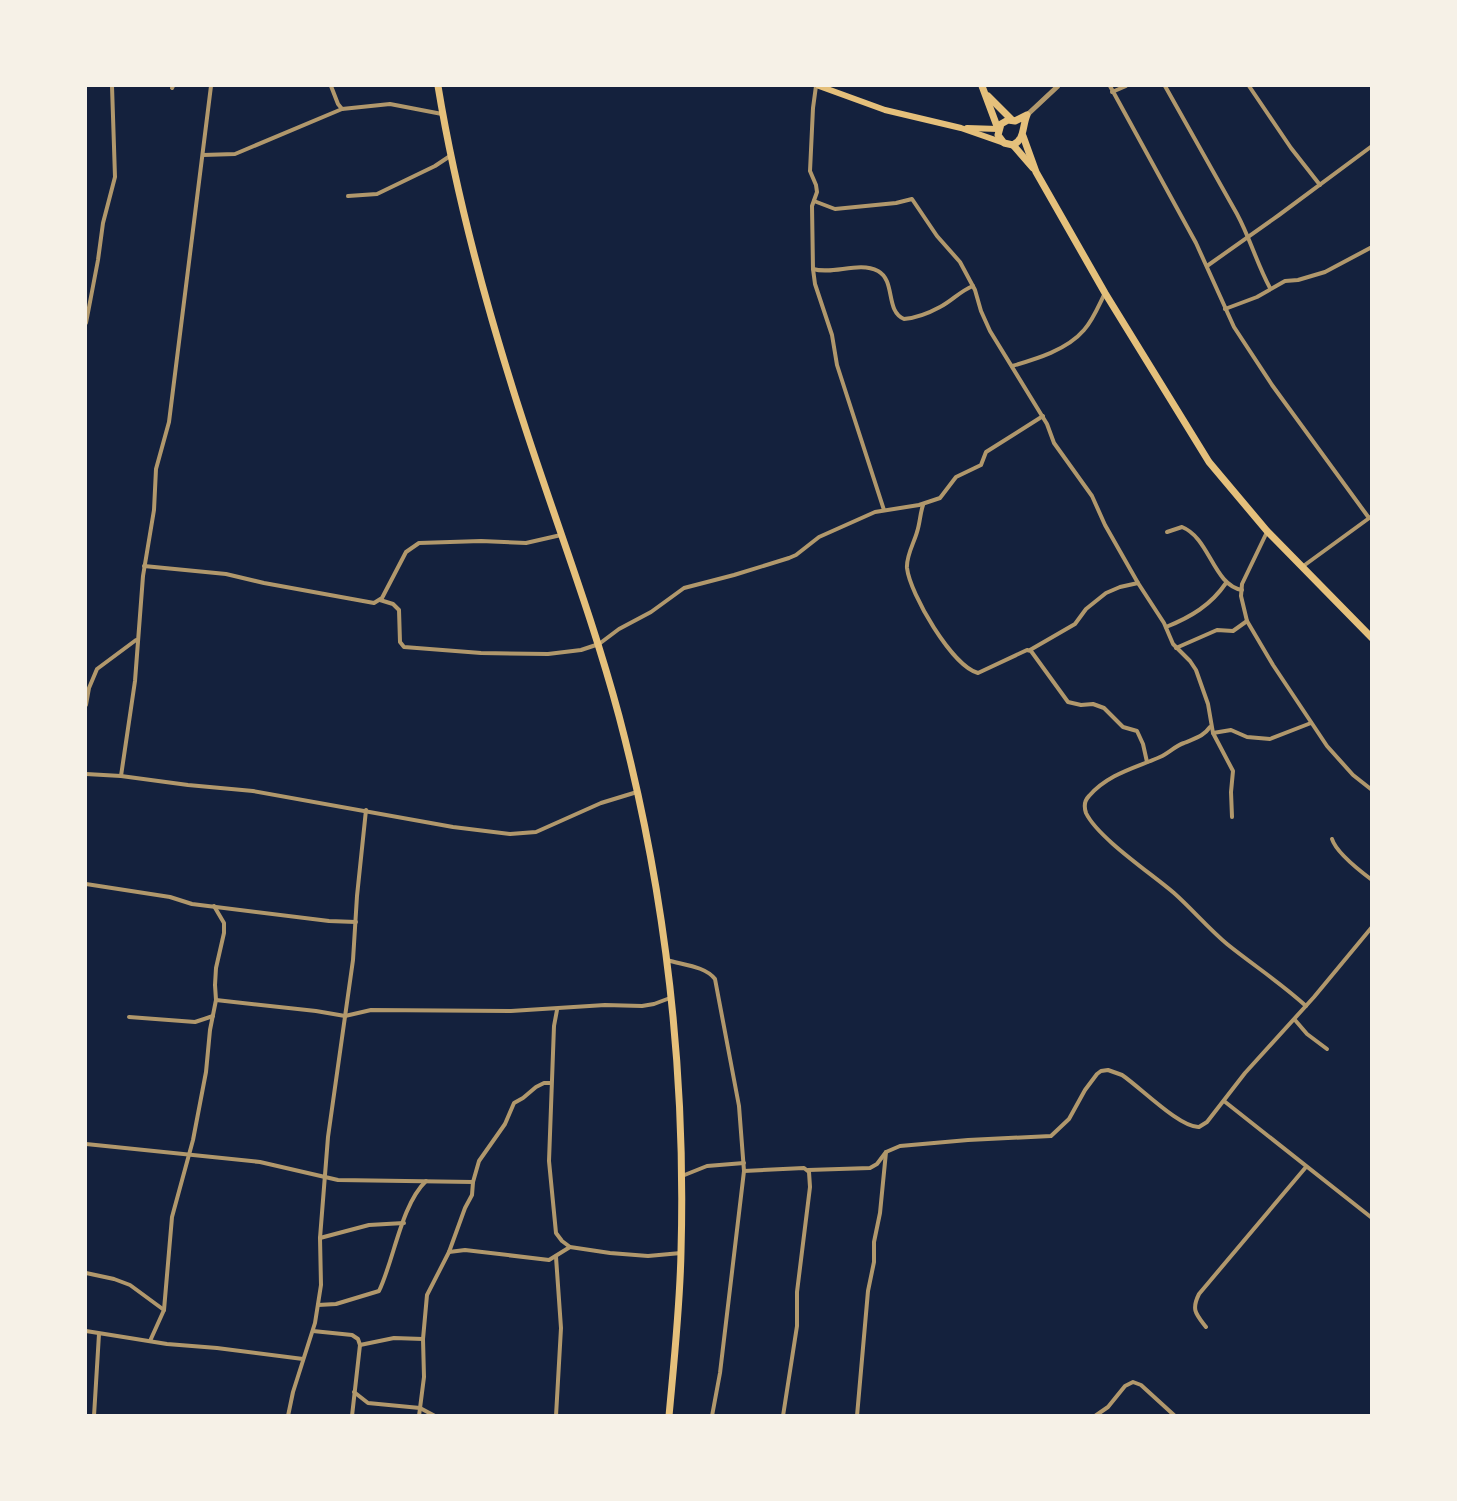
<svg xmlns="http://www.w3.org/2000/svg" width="1457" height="1501" font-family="'Source Sans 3',sans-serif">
	<rect width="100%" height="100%" fill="#14213d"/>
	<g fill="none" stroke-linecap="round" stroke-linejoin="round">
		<g stroke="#b1986c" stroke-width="4">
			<path d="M 331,86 L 338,104 L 342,109 L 390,104 L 442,114"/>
			<path d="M 816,86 L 813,108 L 810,171 L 816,185 L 817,192 L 812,206 L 813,269 L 815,284 L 832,335 L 837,365 L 884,510"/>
			<path d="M 1110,86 L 1196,243 L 1234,327 L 1272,385 L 1369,518"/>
			<path d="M 1165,86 L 1237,214 C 1250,238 1257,264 1270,288"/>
			<path d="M 1249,86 L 1291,148 L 1320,185"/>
			<path d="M 172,88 L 173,86"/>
			<path d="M 1112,92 L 1126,86"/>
			<path d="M 203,155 L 235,154 L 342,109"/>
			<path d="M 348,196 L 377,194 L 435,166 L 450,156"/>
			<path d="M 814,201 L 835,209 L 896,203 L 912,199 L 937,236 L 960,262 L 975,290 L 981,311 L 990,331 L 1047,424 L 1054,443 L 1092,496 L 1105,525 L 1138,583 L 1164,623 L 1173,644 L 1190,661 L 1196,670 L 1208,704 L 1213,733 L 1233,771 L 1231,792 L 1232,817"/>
			<path d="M 1207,266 L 1279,215 L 1372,146"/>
			<path d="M 813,269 C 833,275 859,261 878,271 C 896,281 885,311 904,319 C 916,318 929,313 940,307 C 952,301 960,291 973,286"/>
			<path d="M 1225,309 L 1257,297 L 1285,281 L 1298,280 L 1325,272 L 1372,247"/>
			<path d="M 86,323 L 98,260 L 103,223 L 115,177 L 112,86"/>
			<path d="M 1012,366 C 1036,359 1067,350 1084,330 C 1093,320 1099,305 1105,293"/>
			<path d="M 923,505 C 920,514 920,523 917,532 C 914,543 906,556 907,568 C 910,594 952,666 978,673 L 1027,650 L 1031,651 L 1068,702 L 1081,705 L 1093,704 L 1104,708 L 1123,727 L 1137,731 L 1143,744 L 1147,762"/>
			<path d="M 1167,532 L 1182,527 C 1210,538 1213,585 1242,590"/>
			<path d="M 1267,532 L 1242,584 L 1241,596 L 1247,621 L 1273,665 L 1327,746 L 1353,775 L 1372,790"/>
			<path d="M 144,566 L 226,574 L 264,583 L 374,603 L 382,598 L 406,552 L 419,543 L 481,541 L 526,543 L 561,535"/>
			<path d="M 1302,567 L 1372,516"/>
			<path d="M 380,600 L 393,604 L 399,610 L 400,642 L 404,647 L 481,653 L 548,654 L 581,650 L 599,644 L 619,629 L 651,612 L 684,588 L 734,575 L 789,558 L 796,555 L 819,537 L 875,512 L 919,505 L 940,498 L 956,477 L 981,465 L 986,452 L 1043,416"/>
			<path d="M 1166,627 C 1191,617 1211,605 1226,583"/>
			<path d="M 1176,648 L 1217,630 L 1233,631 L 1247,621"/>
			<path d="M 1030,650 L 1075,624 L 1086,609 L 1106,593 L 1120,587 L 1138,583"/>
			<path d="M 86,705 L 89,688 L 97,669 L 136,640"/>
			<path d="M 1210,727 C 1203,737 1195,738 1184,743 C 1175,746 1169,753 1160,757 C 1135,768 1108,774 1089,796 C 1084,801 1084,807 1086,813 C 1098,838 1152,874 1174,893 C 1192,909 1208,928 1227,944 C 1253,965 1281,983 1306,1006"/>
			<path d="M 1213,733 L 1231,730 L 1247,737 L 1270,739 L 1311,723"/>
			<path d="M 86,774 L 121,776 L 188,785 L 253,791 L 453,827 L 510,834 L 536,832 L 601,803 L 637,792"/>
			<path d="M 121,776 L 135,681 L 143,576 L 154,510 L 156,469 L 169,422 L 211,86"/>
			<path d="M 1332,839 C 1336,852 1360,871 1372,880"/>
			<path d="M 86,884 L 170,897 L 192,904 L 329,921 L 356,922"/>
			<path d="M 667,960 C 683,965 705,966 715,979 L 739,1106 L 744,1171 L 720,1373 L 712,1416"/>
			<path d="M 216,1000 L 316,1011 L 345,1016 L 371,1010 L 511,1011 L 605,1005 L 642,1006 L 654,1004 L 670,998"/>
			<path d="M 557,1010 L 554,1026 L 549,1161 L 556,1233 L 562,1241 L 570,1247 L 610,1253 L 648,1256 L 681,1253"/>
			<path d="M 129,1017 L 195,1022 L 213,1016"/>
			<path d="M 1295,1020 L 1307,1034 L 1327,1049"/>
			<path d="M 1224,1101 L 1372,1218"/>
			<path d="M 86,1144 L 260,1162 L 338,1180 L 473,1182"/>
			<path d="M 808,1170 L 870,1168 L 877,1164 L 886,1152 L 900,1146 L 968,1140 L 1051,1136 L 1069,1119 L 1085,1090 L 1097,1074 L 1101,1071 L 1108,1070 L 1122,1075 C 1140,1087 1180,1128 1199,1127 L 1207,1122 L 1245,1073 L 1314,997 L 1372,927"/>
			<path d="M 744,1171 L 804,1168 L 809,1172 L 810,1187 L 797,1292 L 797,1326 L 783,1416"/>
			<path d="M 682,1176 L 707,1166 L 744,1163"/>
			<path d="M 320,1238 L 369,1225 L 404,1223"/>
			<path d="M 449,1252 L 465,1250 L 549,1260 L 570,1247"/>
			<path d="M 86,1273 L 114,1279 L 130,1285 L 164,1310"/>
			<path d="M 318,1305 L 336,1304 L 379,1291 C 394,1260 401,1205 426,1181"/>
			<path d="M 1206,1327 C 1196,1314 1191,1310 1199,1294 L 1306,1167"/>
			<path d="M 86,1331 L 167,1344 L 217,1348 L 303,1359"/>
			<path d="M 313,1331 L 352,1335 L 358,1339 L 360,1345 L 352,1416"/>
			<path d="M 150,1341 L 164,1310 L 172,1217 L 193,1140 L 206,1072 L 210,1030 L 216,1000 L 215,985 L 216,968 L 224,933 L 224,923 L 214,906"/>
			<path d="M 360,1345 L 394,1338 L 423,1339"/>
			<path d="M 354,1392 L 368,1403 L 420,1408 L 435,1416"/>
			<path d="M 94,1416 L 99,1334"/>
			<path d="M 288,1416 L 293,1392 L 315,1323 L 321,1285 L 320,1238 L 328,1137 L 353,960 L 357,896 L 366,810"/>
			<path d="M 419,1416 L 424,1377 L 423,1339 L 427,1295 L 449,1252 L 465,1208 L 472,1195 L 473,1182 L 479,1161 L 505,1124 L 514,1103 L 523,1098 L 536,1087 L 544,1083 L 551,1083"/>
			<path d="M 556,1416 L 561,1328 L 556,1257"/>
			<path d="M 857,1416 L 868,1291 L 874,1262 L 874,1242 L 880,1213 L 886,1152"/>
			<path d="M 1095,1416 L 1108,1407 L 1125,1386 L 1133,1382 L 1141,1385 L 1175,1416"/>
		</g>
		<path stroke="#b1986c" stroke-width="5" d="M 1027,115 L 1058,86"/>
		<g stroke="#e5c07b" stroke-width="6">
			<path d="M 819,86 L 885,110 L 961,128 L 1004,143"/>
			<path d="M 967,128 L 998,129"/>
		</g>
		<g stroke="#e5c07b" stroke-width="7">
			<path d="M 438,86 C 457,202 489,317 526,430 C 557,525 593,619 619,716 C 665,890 686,1072 681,1252 C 680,1306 674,1361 669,1416"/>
			<path d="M 982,86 L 998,129"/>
			<path d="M 988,96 L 1012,120"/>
			<path d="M 1027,115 C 1022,127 1025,139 1013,145 L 1004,143 L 998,135 L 1001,124 L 1008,120 L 1015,121 Z"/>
			<path d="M 1023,136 L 1036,172 L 1105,293 L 1209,462 L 1267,531 L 1372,638"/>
			<path d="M 1013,145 L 1033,168"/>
		</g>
	</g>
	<rect width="1457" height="1501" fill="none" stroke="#f6f1e7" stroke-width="174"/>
</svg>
